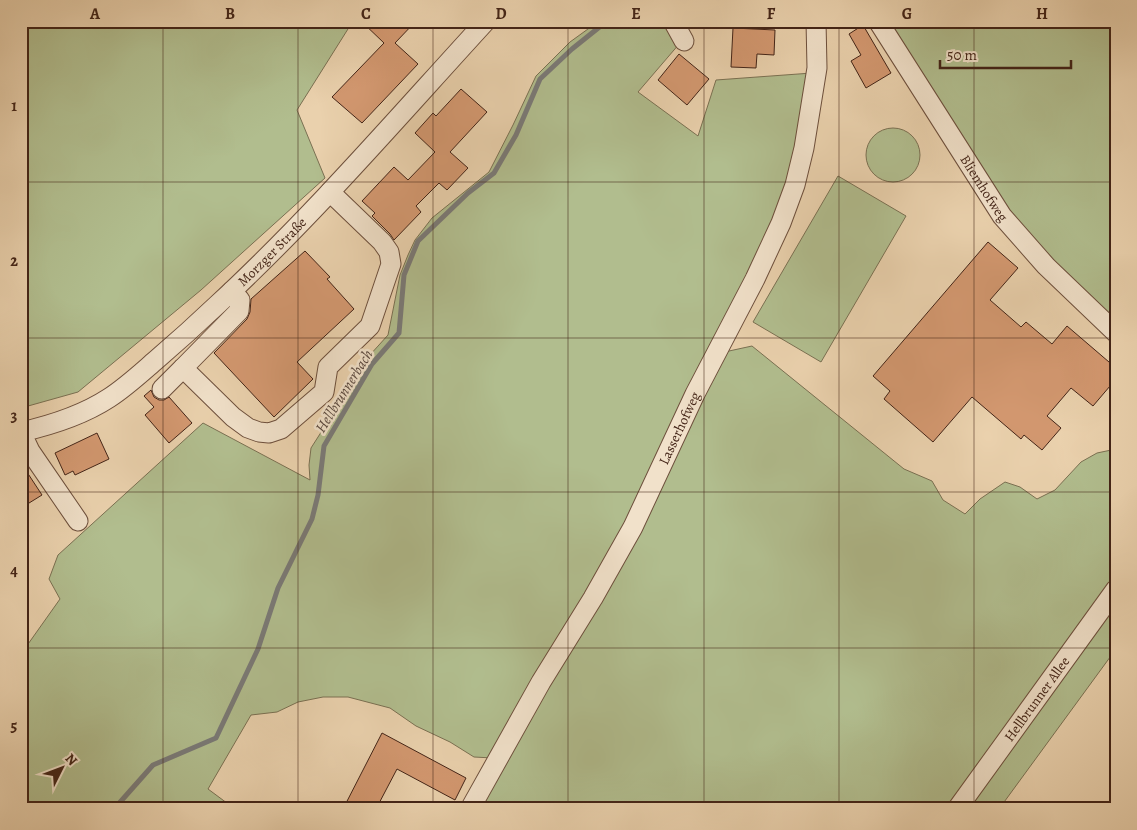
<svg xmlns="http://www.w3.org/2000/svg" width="1137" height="830" font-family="Alegreya,serif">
	<rect width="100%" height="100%" fill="#ead1ad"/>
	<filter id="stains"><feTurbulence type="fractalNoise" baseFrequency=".004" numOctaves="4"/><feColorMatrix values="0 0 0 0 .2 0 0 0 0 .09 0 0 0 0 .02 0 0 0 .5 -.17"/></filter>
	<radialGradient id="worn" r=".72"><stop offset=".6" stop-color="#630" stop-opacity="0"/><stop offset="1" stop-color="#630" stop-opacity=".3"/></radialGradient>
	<g fill="#b1bd8e" stroke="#7a7052">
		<path d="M 21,21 L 353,21 L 297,110 L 325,178 L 201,290 L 78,392 L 21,408 Z"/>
		<path d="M 599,21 L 664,21 L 680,43 L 638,92 L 698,136 L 716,80 L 812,73 L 787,200 L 716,345 L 729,351 L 752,346 L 904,469 L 932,481 L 943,500 L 965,514 L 980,499 L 1005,482 L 1020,487 L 1037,499 L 1055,490 L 1081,462 L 1097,453 L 1116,449 L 1116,577 L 949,809 L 463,809 L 493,758 L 474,757 L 450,742 L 416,726 L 390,708 L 348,697 L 323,697 L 298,702 L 277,712 L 251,715 L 208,789 L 235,809 L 21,809 L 21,654 L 60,599 L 49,579 L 58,555 L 203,423 L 310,480 L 309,465 L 311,448 L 348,390 L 355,375 L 369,356 L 388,335 L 400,275 L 408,255 L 415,240 L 432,218 L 489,172 L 513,125 L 536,76 L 570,42 Z"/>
		<path d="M 885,21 L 1116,21 L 1116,326 L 1024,233 Z"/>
		<circle cx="893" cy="155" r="27"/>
		<path d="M 838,176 L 906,216 L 821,362 L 753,322 Z"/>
		<path d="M 1116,604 L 1116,649 L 999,809 L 967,809 Z"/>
	</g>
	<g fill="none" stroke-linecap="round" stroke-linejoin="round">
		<path stroke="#7a7a77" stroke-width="5" d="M 114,809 L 153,765 L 216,738 L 258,649 L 278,588 L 312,519 L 318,495 L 324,446 L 372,364 L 399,333 L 404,275 L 418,241 L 468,193 L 494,173 L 516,135 L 540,79 L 572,49 L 607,21"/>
	</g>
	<g fill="#d39870" stroke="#432417">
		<path d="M 361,21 L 416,21 L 395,43 L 418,64 L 362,123 L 332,97 L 384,43 Z"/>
		<path d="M 863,25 L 891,73 L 866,88 L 851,61 L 861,55 L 849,34 Z"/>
		<path d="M 733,28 L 775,30 L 774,55 L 757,54 L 756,68 L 731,67 Z"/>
		<path d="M 679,54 L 709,79 L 687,105 L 658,80 Z"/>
		<path d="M 461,89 L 487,112 L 450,152 L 468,168 L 447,190 L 439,183 L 416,206 L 421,212 L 394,240 L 390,234 L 372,216 L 375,213 L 362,201 L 394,167 L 408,180 L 435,152 L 415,133 L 433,113 L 436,116 Z"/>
		<path d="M 988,242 L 1018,268 L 990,300 L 1021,327 L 1026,322 L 1052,344 L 1067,326 L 1116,368 L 1116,379 L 1093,406 L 1071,388 L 1047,416 L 1061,428 L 1042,450 L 1024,435 L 1021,439 L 972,397 L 933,442 L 884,399 L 890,391 L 873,376 Z"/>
		<path d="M 305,251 L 330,277 L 327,279 L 354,309 L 297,362 L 313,379 L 274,417 L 214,353 L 247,319 L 250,312 L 251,299 Z"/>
		<path d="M 151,390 L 154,397 L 159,400 L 164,400 L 169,397 L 192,423 L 169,443 L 145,415 L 154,407 L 144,396 Z"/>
		<path d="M 97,433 L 109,459 L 75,475 L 73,471 L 65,475 L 55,453 Z"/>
		<path d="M 21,463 L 42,495 L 21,508 Z"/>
		<path d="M 382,733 L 466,778 L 455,800 L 397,769 L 376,809 L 343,809 Z"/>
	</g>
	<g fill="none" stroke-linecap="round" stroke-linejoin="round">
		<defs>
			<g id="minor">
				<path d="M 673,21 L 684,41"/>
				<path id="s1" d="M 878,21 L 1002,216 L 1046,266 L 1116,333"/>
				<path d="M 232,291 L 240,300 L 239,311 L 183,368 L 233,417 L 248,428 L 259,432 L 269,433 L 281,429 L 324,392 L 328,367 L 370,326 L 391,264 L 389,252 L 382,242 L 330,192"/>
				<path d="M 162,389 L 183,368"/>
				<path id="s2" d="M 21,432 C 52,425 83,415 109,398 C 126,387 141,373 156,360 C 177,342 198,323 218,304 C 313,216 398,117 486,21"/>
				<path d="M 21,432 L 30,451 L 78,521"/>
				<path id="s3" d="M 470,809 L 541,682 L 593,598 L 633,527 L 695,394 L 755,279 L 781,223 L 795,185 L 804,148 L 817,68 L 816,21"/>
				<path id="s4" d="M 957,809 L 1116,589"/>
			</g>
		</defs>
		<use href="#minor" stroke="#6d4f3c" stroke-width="21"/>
		<use href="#minor" stroke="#f1e1ca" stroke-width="19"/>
	</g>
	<path fill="none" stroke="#432417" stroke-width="1" stroke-opacity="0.55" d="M 163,21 L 163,809M 298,21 L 298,809M 433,21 L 433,809M 568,21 L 568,809M 704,21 L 704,809M 839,21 L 839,809M 974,21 L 974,809M 21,182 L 1116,182M 21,338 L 1116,338M 21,492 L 1116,492M 21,648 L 1116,648"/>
	<g text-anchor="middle" stroke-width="5" stroke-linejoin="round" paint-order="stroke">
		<g font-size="14" fill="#432417" stroke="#f1e1ca">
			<text dy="5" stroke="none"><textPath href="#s1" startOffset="198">Bliemhofweg</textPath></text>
			<text dy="5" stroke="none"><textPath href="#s2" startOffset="314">Morzger Straße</textPath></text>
			<text dy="5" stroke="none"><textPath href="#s3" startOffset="435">Lasserhofweg</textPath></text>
			<text dy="5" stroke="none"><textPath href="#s4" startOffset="136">Hellbrunner Allee</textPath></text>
		</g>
		<g font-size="15" font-style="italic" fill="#5a483f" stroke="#f1e1ca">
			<text transform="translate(344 391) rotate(-58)" y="5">Hellbrunnerbach</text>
		</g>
	</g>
	<rect width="1137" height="830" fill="none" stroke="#ead1ad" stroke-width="55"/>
	<g transform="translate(62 768) rotate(48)" stroke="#f1e1ca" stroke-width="4" paint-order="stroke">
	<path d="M0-4L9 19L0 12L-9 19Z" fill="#432417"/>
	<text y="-8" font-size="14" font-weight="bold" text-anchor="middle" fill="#432417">N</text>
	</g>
	<path d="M940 60v8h131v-8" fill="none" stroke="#432417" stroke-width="2.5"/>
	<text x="947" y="60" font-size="15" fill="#432417" stroke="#f1e1ca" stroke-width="4" paint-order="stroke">50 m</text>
	<rect x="28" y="28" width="1082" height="774" fill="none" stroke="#432417" stroke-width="2"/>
	<g font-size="16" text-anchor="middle" font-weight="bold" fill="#432417">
		<text x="95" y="19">A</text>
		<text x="230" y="19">B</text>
		<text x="366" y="19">C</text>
		<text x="501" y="19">D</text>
		<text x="636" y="19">E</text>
		<text x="771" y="19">F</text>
		<text x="907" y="19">G</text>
		<text x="1042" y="19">H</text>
		<text x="14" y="111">1</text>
		<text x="14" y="266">2</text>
		<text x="14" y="421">3</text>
		<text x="14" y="576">4</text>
		<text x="14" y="731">5</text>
	</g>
	<rect width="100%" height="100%" filter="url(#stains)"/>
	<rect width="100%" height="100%" fill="url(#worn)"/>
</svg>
